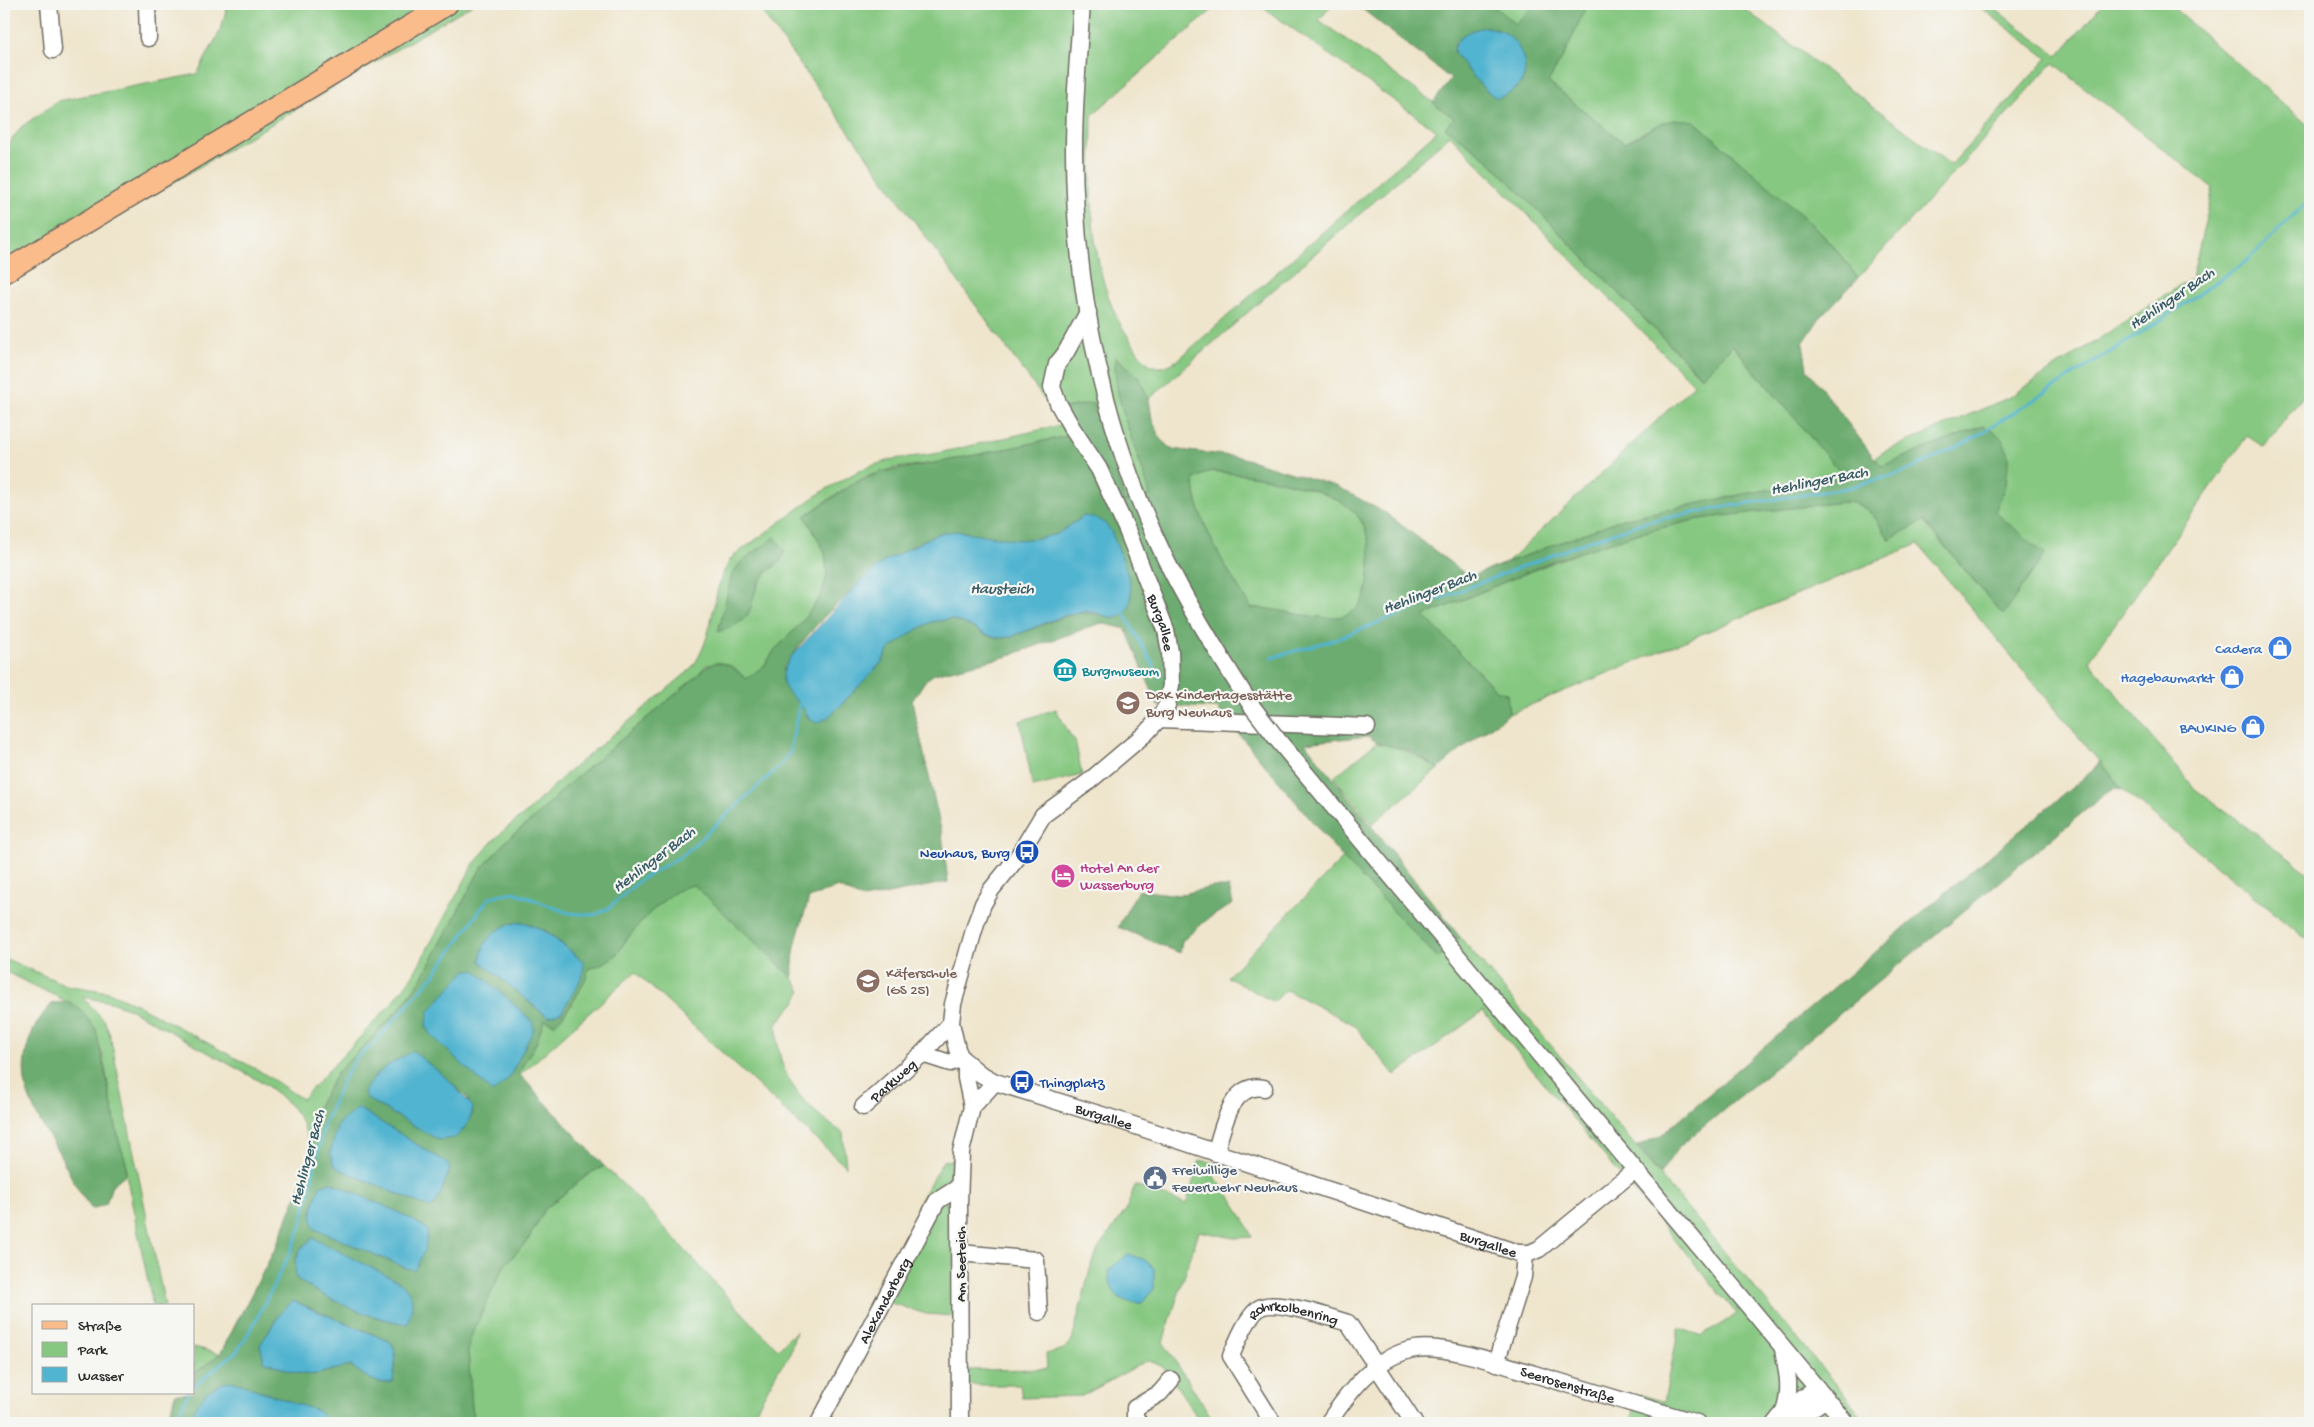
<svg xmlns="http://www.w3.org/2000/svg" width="2314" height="1427" font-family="'Gochi Hand',sans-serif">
	<rect width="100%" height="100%" fill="#f6f6f2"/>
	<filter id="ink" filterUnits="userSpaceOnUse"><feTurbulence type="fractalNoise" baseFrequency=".02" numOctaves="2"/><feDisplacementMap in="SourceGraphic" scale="10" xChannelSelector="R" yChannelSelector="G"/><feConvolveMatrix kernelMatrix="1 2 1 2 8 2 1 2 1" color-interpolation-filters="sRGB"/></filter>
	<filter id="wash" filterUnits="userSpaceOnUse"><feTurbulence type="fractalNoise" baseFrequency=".0096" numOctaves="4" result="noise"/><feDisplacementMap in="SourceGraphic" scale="20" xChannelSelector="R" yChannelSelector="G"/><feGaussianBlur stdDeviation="1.12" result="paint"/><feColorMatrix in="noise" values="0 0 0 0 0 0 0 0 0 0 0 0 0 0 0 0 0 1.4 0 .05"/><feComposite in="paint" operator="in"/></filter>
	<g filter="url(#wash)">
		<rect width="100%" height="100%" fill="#efe5cc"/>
		<g fill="#86c881" stroke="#587a56" fill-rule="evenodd">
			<path d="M 228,4 L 473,4 L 4,283 L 4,151 L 21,127 L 58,101 L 197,74 L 220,31 Z"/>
			<path d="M 756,4 L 1219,4 L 1092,115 C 1091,180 1087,250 1114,311 C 1118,322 1126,333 1133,344 C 1146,365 1156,376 1180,358 L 1437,131 L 1258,4 L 1333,4 L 1319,20 L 1455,118 L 1445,127 L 1486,158 L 1701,377 L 1732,345 L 1845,477 L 1744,494 L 1622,519 L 1507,563 L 1694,385 L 1450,135 L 1149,399 L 1137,375 L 1115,357 L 1125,420 L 1151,495 L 1125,503 L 1093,403 L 1052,410 Z"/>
			<path d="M 1491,4 L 1535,4 L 1515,25 Z"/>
			<path d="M 1587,4 L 1738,4 L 1951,165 L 2047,58 L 1976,4 L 1988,4 L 2058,56 L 2103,4 L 2169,4 L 2310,127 L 2310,387 L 2264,447 L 2247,436 L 2089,661 L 2195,789 L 2310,874 L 2310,942 L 2122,789 L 1918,544 L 1509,714 L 1507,694 L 1496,690 L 1424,616 C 1514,579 1603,536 1700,519 C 1747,511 1796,507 1843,502 C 1868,502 1877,520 1889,539 L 1923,521 L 2003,615 L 1995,512 L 2007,479 L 1983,426 L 1882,466 L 1875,458 L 1883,452 L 2010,397 L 2192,278 L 2213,188 L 2053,63 L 1858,278 L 1834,247 L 1816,228 L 1694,121 L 1653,127 L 1624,143 L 1548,82 L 1567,49 Z"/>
			<path d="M 1061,425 L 1068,436 L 936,463 L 895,468 L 865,477 L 829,499 L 805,516 L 825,552 L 827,575 L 822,594 L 802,622 L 774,651 L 765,665 L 746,679 L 734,667 L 706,665 L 697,676 L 572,781 L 532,820 L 510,837 L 480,870 L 421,980 L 400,1008 L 337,1073 L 326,1092 L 317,1108 L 311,1149 C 303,1116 290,1102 263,1083 L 128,1008 L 110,1002 L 82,997 L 104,1020 L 110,1035 L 165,1306 L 153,1306 L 126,1174 L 126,1163 L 119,1141 L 102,1053 L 80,1008 L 4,971 L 4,958 L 66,985 L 109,992 L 136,1004 L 263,1073 L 302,1099 L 393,1002 L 413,975 L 473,865 L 491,843 L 504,830 L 526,813 L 566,774 L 690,670 C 718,635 708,592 732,557 L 823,491 L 862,469 L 893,459 L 934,454 ZM 751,553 L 782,561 C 757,577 756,589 747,616 Z"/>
			<path d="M 1211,471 C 1250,475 1342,485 1362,522 C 1371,538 1371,558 1369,575 C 1368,591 1363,609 1346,615 C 1324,624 1278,607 1251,608 C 1231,576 1193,518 1194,479 Z"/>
			<path d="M 1056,709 L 1070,735 L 1075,740 L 1082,775 L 1033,787 L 1020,721 Z"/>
			<path d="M 1376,743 C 1403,747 1416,755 1438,769 L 1372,824 L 1334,777 Z"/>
			<path d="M 1343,858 L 1438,958 L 1460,937 L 1868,1423 L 1630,1423 L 1639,1394 L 1664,1402 L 1679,1328 L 1702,1336 L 1737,1314 L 1483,1011 L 1395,1075 L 1353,1024 L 1286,990 L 1274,1002 L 1227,977 Z"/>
			<path d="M 694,884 L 793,978 L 801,991 L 797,1000 L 777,1023 C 775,1076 802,1105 843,1133 L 846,1167 L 635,972 L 520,1075 C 521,1063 531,1054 536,1043 C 540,1035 540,1028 545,1020 L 555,1024 C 570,1010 583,988 588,969 C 598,966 607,962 615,955 C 619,952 621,947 624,943 C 638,924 671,887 694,884 Z"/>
			<path d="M 953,1160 L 948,1179 L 923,1203 L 920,1200 L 943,1161 Z"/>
			<path d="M 1200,1160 L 1219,1164 L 1214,1177 C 1232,1196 1242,1214 1252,1237 L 1234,1238 L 1199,1231 L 1163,1342 L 1215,1423 L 1201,1423 L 1165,1368 L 1148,1360 L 1082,1396 L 1022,1398 L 1020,1385 L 967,1385 L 967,1370 L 1047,1369 L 1046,1354 L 1064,1349 L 1072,1340 L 1092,1262 L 1099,1248 L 1126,1210 L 1135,1185 L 1186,1204 Z"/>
			<path d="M 604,1166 C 666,1224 717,1290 778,1349 L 796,1331 L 789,1357 L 778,1370 L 749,1423 L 473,1423 L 468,1350 L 471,1336 L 504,1266 L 528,1240 L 545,1209 L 590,1173 Z"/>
			<path d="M 954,1198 L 954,1316 L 926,1314 L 888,1302 L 936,1207 Z"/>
			<path d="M 194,1347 L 220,1354 L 194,1374 Z"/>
		</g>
		<g fill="#6cac6f" stroke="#4c6c4d" fill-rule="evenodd">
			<path d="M 1356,4 L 1491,4 L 1515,24 L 1535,4 L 1587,4 L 1567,49 L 1548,82 L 1624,143 C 1654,131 1659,115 1694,121 L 1816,228 L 1834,247 L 1858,278 L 1819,319 L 1803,343 L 1807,369 L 1875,459 L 1882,466 L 1983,426 C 1988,429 1996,432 2000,437 C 2017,456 2003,492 1995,512 L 2045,554 L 2003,615 L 1924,521 L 1889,539 C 1877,520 1869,502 1843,502 L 1699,519 L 1636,534 L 1556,560 L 1424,616 L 1496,690 L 1507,694 L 1509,714 L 1479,735 L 1438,769 C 1429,763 1420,756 1410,751 C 1395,745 1380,747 1368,736 L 1305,743 L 1460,937 L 1438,958 L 1343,858 L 1217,708 L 1158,706 L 1126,629 L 1101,623 L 1005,657 L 934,674 L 925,681 L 912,701 L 942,834 L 948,882 L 863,899 L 838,887 L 809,898 C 801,927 791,947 793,978 L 694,885 C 671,887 638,924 624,943 C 621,947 619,952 616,955 C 607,962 598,966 588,969 C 588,982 565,1015 555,1024 L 545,1020 C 540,1028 540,1035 536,1043 C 531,1054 521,1063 520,1075 L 604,1166 L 590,1173 L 545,1209 L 528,1240 L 504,1266 L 471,1336 L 468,1350 L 473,1423 L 333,1423 L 323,1418 L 318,1411 L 191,1417 L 190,1423 L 168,1423 L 175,1394 L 194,1393 L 194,1374 L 220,1354 L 276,1247 L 308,1167 L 313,1127 L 317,1108 L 326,1092 L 337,1073 L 400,1008 L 421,980 L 480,870 L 510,837 L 532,820 L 572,781 L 697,676 C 714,655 728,661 746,679 L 765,665 L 774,651 L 802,622 L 822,594 L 827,575 L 825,552 L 805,516 L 853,484 L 880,472 L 936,463 L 1068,436 L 1052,410 L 1093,403 L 1125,502 L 1150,495 C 1139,450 1113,405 1115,357 L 1137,375 L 1149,399 L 1152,420 L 1161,440 L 1171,449 L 1240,457 L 1338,487 L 1387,514 L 1469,577 L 1622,519 L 1744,494 L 1844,477 L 1733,345 L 1702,377 L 1486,158 L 1445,127 L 1454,118 L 1433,103 L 1451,79 ZM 1486,27 L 1498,30 L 1517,88 L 1498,98 L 1480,85 L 1454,52 L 1455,43 L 1474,30 ZM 1211,471 C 1250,475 1342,485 1362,522 C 1370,538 1371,558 1369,575 C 1368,591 1363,609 1346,615 C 1324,624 1278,607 1251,608 C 1231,576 1193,517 1194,479 ZM 1084,516 L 1124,613 C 1107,621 1092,609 1074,614 C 1053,619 1031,630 1010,637 L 999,638 L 987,635 L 966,624 L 950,619 L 931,622 L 913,632 L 889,649 L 882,662 L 837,709 L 809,719 L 783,670 C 808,624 899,537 953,532 C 966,530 978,535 991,537 C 1012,540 1039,543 1059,533 C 1067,528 1076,521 1084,516 ZM 509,923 L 545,930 L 583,961 L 562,1012 L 540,1011 L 481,962 L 501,929 ZM 413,1051 L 450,1081 L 468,1099 L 473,1113 L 462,1132 L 376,1074 ZM 338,1124 L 395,1133 L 429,1152 L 450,1169 L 447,1177 L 421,1204 L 341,1170 L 334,1165 ZM 330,1182 L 396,1211 L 425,1227 L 428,1231 L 415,1269 L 406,1268 L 316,1229 L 320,1186 ZM 313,1238 L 353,1260 L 408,1324 L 378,1318 L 313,1290 L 294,1261 L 303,1246 ZM 294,1301 L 389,1341 L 394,1346 L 393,1382 L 371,1380 L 351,1366 C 339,1368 329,1371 317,1374 C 299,1377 280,1367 264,1361 C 269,1329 269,1322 294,1301 Z"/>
			<path d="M 775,537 L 785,551 C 781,566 765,569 758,583 C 753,593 753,609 746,617 C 738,625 728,629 718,632 L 732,574 L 740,563 Z"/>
			<path d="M 2100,761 L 2122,789 L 2115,788 L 2105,794 L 1685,1142 L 1675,1152 L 1660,1174 L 1637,1146 L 1660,1136 L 1926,909 L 2092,771 Z"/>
			<path d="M 1212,887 L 1229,887 L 1233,904 L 1209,918 L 1182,941 L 1180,953 L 1118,927 L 1138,890 L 1179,895 Z"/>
			<path d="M 68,1002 L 80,1009 L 96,1029 L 119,1141 L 126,1163 L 126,1174 L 112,1185 L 106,1204 L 92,1209 C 78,1193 69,1172 59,1153 C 49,1136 38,1120 31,1102 C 16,1068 27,1028 53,1003 Z"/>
		</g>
		<g fill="#51b4d0" stroke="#3e707e">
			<path d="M 1486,27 C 1492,29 1500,30 1505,33 C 1522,44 1534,74 1516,88 C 1511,93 1504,95 1498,98 C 1485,94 1463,64 1454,52 C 1456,34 1471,30 1486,27 Z"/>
			<path d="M 1084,516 C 1105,517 1110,527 1117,546 C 1124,563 1145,611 1116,617 C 1107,619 1099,612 1090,612 C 1086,611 1079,613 1075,613 C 1053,618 1031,630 1010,637 L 999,638 L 987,635 L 966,624 L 950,619 L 931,622 L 913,632 L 889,649 L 882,662 L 837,709 L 827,718 L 817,723 L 809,719 C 799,693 769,693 790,658 L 860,582 L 885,561 L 931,537 L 940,533 L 956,531 L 1018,540 L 1041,538 L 1057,534 Z"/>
			<path d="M 524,922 L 545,931 L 583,961 C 587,977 569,997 562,1012 L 549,1017 L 540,1011 L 481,962 C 480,937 502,923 524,922 Z"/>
			<path d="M 466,970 L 475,970 L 506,997 L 532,1021 L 534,1029 L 509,1078 L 493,1093 L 433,1037 L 426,1026 L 429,1011 Z"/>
			<path d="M 413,1051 L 450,1081 L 473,1107 C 472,1119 464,1130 455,1138 L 439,1140 L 367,1099 L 364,1093 C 373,1072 393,1062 413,1051 Z"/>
			<path d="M 358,1108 L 447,1163 L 450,1169 L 438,1200 L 431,1208 L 341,1170 L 334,1165 L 330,1153 L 338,1124 Z"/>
			<path d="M 330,1182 L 396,1211 L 425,1227 L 428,1231 L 425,1249 L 415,1270 L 406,1268 L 315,1229 C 307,1215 316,1200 320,1186 Z"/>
			<path d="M 313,1238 L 400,1282 C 416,1297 413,1304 408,1324 C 371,1319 326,1300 296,1278 C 294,1257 297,1251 313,1238 Z"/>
			<path d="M 1128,1254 L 1145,1260 L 1154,1268 L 1154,1289 L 1142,1303 C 1117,1303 1112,1294 1108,1271 Z"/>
			<path d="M 293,1301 L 389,1341 C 400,1351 394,1368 393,1382 C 376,1386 365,1376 351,1366 C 339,1368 329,1371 317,1374 C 299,1377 280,1367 264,1361 L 260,1345 L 281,1312 Z"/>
			<path d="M 232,1381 L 318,1411 C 330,1427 343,1420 360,1423 L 190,1423 C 193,1402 211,1384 232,1381 Z"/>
		</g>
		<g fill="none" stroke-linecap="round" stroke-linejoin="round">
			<g stroke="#51b4d0" stroke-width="3">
				<path d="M 1122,610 L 1160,677"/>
				<path d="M 1271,658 L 1336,639 L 1583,543 L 1645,522 L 1730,506 L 1847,488 L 1904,472 L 1967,442 L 2161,320 L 2248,260 L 2310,199"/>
				<path d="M 194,1386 L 237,1351 L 252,1328 L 288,1257 L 301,1227 L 324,1125 L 344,1078 L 357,1057 L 371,1047 L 434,975 L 488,899 L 498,895 L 514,892 L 568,913 L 595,915 L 609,908 L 640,880 L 683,855 L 781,765 L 790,752 L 799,705 L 801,703"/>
				<path d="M 179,1423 L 181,1410 L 188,1393"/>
			</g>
		</g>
	</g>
	<g filter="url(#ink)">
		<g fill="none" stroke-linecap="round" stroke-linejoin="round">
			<defs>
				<g id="minor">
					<path d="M 49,4 L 53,50"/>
					<path d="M 147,4 L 148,38"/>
					<path d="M 1082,4 C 1078,53 1074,102 1074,151 C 1074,290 1104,433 1165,558 C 1190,609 1220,657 1251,705"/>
					<path id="s1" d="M 1088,312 L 1065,354 L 1057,364 L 1052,387 L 1058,403 L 1072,428 L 1099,469 L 1127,530 L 1166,630 L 1170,652 L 1171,685 L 1167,705 L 1159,719 L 1145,734 L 1087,783 L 1043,815 L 1017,858 L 991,890 L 983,904 L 976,923 L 953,1004 L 951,1023 L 957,1049 L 961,1058 L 979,1073 L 995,1082 L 1124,1122 L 1518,1253 L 1530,1253 L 1539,1249 L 1635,1170"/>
					<path d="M 1159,719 L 1367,727"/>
					<path d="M 1277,739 L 1846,1423"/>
					<path d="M 922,1054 L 951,1023"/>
					<path d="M 966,1063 L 966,1078 L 972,1107"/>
					<path id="s2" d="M 863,1107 L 922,1054 L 950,1063 L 961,1058"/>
					<path d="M 1215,1153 C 1223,1130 1230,1081 1264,1088"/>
					<path d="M 960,1253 L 1036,1260 L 1039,1312"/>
					<path d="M 1783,1349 C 1787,1371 1792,1390 1784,1412"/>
					<path d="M 1496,1363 L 1523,1277 L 1525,1254"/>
					<path id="s3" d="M 819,1423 L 937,1201 L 959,1187"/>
					<path d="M 960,1423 L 959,1202 L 961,1152 L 972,1107 L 995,1082"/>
					<path d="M 1139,1423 L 1135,1417 L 1135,1408 L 1160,1393 L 1171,1380"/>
					<path id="s4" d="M 1273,1423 L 1231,1356 C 1237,1342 1246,1319 1258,1309 C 1271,1297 1331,1318 1348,1323 L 1414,1423"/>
					<path id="s5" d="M 1328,1423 C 1349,1392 1375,1356 1415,1349 C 1445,1344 1504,1365 1534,1374 C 1588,1390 1643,1407 1697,1423"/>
					<path d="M 1775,1423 L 1784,1412 L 1817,1388"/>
					<path d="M 1791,1423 L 1826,1399"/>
				</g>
				<path id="major" d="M 4,272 L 447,4"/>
			</defs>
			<use href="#minor" stroke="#706c63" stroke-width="19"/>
			<use href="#major" stroke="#706c63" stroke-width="24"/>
			<use href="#minor" stroke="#fff" stroke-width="16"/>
			<use href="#major" stroke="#fabc8b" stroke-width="21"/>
			<defs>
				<path id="minor-bridge" d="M 1251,705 L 1277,739"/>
			</defs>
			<use href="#minor-bridge" stroke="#706c63" stroke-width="19" stroke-linecap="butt"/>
			<use href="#minor-bridge" stroke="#fff" stroke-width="16"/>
		</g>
	</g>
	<defs>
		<symbol id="shop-disc" viewBox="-11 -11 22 22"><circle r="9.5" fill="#3f7fe0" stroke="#f6f6f2"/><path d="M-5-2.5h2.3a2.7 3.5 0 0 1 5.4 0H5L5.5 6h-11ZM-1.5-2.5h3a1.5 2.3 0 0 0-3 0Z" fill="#fff"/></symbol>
		<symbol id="museum-disc" viewBox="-11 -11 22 22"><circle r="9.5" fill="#0f9aa8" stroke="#f6f6f2"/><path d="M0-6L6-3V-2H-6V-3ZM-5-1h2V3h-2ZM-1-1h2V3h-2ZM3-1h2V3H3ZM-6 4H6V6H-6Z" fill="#fff"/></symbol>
		<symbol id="school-disc" viewBox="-11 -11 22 22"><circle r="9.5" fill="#8d6e63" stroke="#f6f6f2"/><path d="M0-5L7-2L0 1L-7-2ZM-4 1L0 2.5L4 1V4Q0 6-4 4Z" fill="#fff"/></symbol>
		<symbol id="bus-disc" viewBox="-11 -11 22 22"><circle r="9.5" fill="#1a4fb4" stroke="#f6f6f2"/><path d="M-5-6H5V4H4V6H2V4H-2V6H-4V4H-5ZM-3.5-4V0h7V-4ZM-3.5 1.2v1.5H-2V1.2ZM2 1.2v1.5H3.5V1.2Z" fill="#fff"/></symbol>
		<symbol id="hotel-disc" viewBox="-11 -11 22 22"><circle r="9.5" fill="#d1479c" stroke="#f6f6f2"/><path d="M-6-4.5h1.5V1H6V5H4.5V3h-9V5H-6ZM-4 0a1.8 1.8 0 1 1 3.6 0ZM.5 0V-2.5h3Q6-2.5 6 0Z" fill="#fff"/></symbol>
		<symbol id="civic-disc" viewBox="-11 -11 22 22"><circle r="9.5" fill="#5c6f8a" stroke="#f6f6f2"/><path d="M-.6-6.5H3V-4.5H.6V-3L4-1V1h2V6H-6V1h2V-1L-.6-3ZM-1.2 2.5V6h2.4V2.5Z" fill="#fff"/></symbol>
	</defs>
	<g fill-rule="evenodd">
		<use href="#shop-disc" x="2266" y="634" width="28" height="28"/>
		<use href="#museum-disc" x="1051" y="656" width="28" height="28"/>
		<use href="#shop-disc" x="2218" y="663" width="28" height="28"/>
		<use href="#school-disc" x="1114" y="689" width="28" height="28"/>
		<use href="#shop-disc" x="2239" y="713" width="28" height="28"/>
		<use href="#bus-disc" x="1013" y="838" width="28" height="28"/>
		<use href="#hotel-disc" x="1049" y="862" width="28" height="28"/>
		<use href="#school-disc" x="854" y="967" width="28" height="28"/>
		<use href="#bus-disc" x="1008" y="1068" width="28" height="28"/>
		<use href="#civic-disc" x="1141" y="1164" width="28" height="28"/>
	</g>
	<g text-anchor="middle" stroke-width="4.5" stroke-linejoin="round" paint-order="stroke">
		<g font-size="15" fill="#2b2b2b" stroke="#f6f6f2">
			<text dy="5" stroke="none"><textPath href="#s1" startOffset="345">Burgallee</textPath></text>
			<text dy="5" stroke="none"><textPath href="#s2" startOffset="40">Parkweg</textPath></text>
			<text dy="5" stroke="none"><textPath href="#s1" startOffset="1020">Burgallee</textPath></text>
			<text dy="5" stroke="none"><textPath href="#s1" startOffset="1425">Burgallee</textPath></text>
			<text transform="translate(960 1264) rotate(-90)" y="5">Am Seeteich</text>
			<text dy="5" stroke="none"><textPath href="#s3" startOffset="139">Alexanderberg</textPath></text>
			<text dy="5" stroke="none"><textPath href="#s4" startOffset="169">Rohrkolbenring</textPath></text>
			<text dy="5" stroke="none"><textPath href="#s5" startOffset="275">Seerosenstraße</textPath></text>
		</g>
		<g font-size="15" fill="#366cbe" stroke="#f6f6f2" text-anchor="end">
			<text x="2262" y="653">Cadera</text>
			<text x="2214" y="682">Hagebaumarkt</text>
			<text x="2236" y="732">BAUKING</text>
		</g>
		<g font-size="15" fill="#0d838f" stroke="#f6f6f2" text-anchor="start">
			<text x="1082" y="675">Burgmuseum</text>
		</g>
		<g font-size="15" fill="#785e54" stroke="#f6f6f2" text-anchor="start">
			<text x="1146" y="699">DRK Kindertagesstätte<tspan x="1146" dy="17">Burg Neuhaus</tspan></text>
			<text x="886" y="977">Käferschule<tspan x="886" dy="17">(GS 25)</tspan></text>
		</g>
		<g font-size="15" fill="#164399" stroke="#f6f6f2" text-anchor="end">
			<text x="1010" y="857">Neuhaus, Burg</text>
			<text x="1040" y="1087" text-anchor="start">Thingplatz</text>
		</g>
		<g font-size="15" fill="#b23c85" stroke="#f6f6f2" text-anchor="start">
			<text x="1080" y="872">Hotel An der<tspan x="1080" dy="17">Wasserburg</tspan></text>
		</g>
		<g font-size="15" fill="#4e5e75" stroke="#f6f6f2" text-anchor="start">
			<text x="1172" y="1174">Freiwillige<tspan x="1172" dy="17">Feuerwehr Neuhaus</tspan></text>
		</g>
		<g font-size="16" font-style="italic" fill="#385b65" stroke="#f6f6f2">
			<text transform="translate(2171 297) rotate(-34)" y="6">Hehlinger Bach</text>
			<text transform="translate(1819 479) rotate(-11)" y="6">Hehlinger Bach</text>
			<text x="1002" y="593">Hausteich</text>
			<text transform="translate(1429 590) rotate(-21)" y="6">Hehlinger Bach</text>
			<text transform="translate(653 858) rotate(-37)" y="6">Hehlinger Bach</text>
			<text transform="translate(306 1157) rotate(-75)" y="6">Hehlinger Bach</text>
		</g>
	</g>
	<rect width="2314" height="1427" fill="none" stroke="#f6f6f2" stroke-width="20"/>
	<rect x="32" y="1304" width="162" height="90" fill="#f6f6f2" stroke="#a5a5a2"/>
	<rect x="42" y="1321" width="25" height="8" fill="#fabc8b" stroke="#a5a5a2"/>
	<text x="78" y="1330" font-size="15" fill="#2b2b2b">Straße</text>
	<rect x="42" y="1342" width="25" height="15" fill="#86c881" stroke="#a5a5a2"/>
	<text x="78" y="1354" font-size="15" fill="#2b2b2b">Park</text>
	<rect x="42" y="1367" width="25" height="15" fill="#51b4d0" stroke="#a5a5a2"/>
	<text x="78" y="1380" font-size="15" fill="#2b2b2b">Wasser</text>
</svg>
